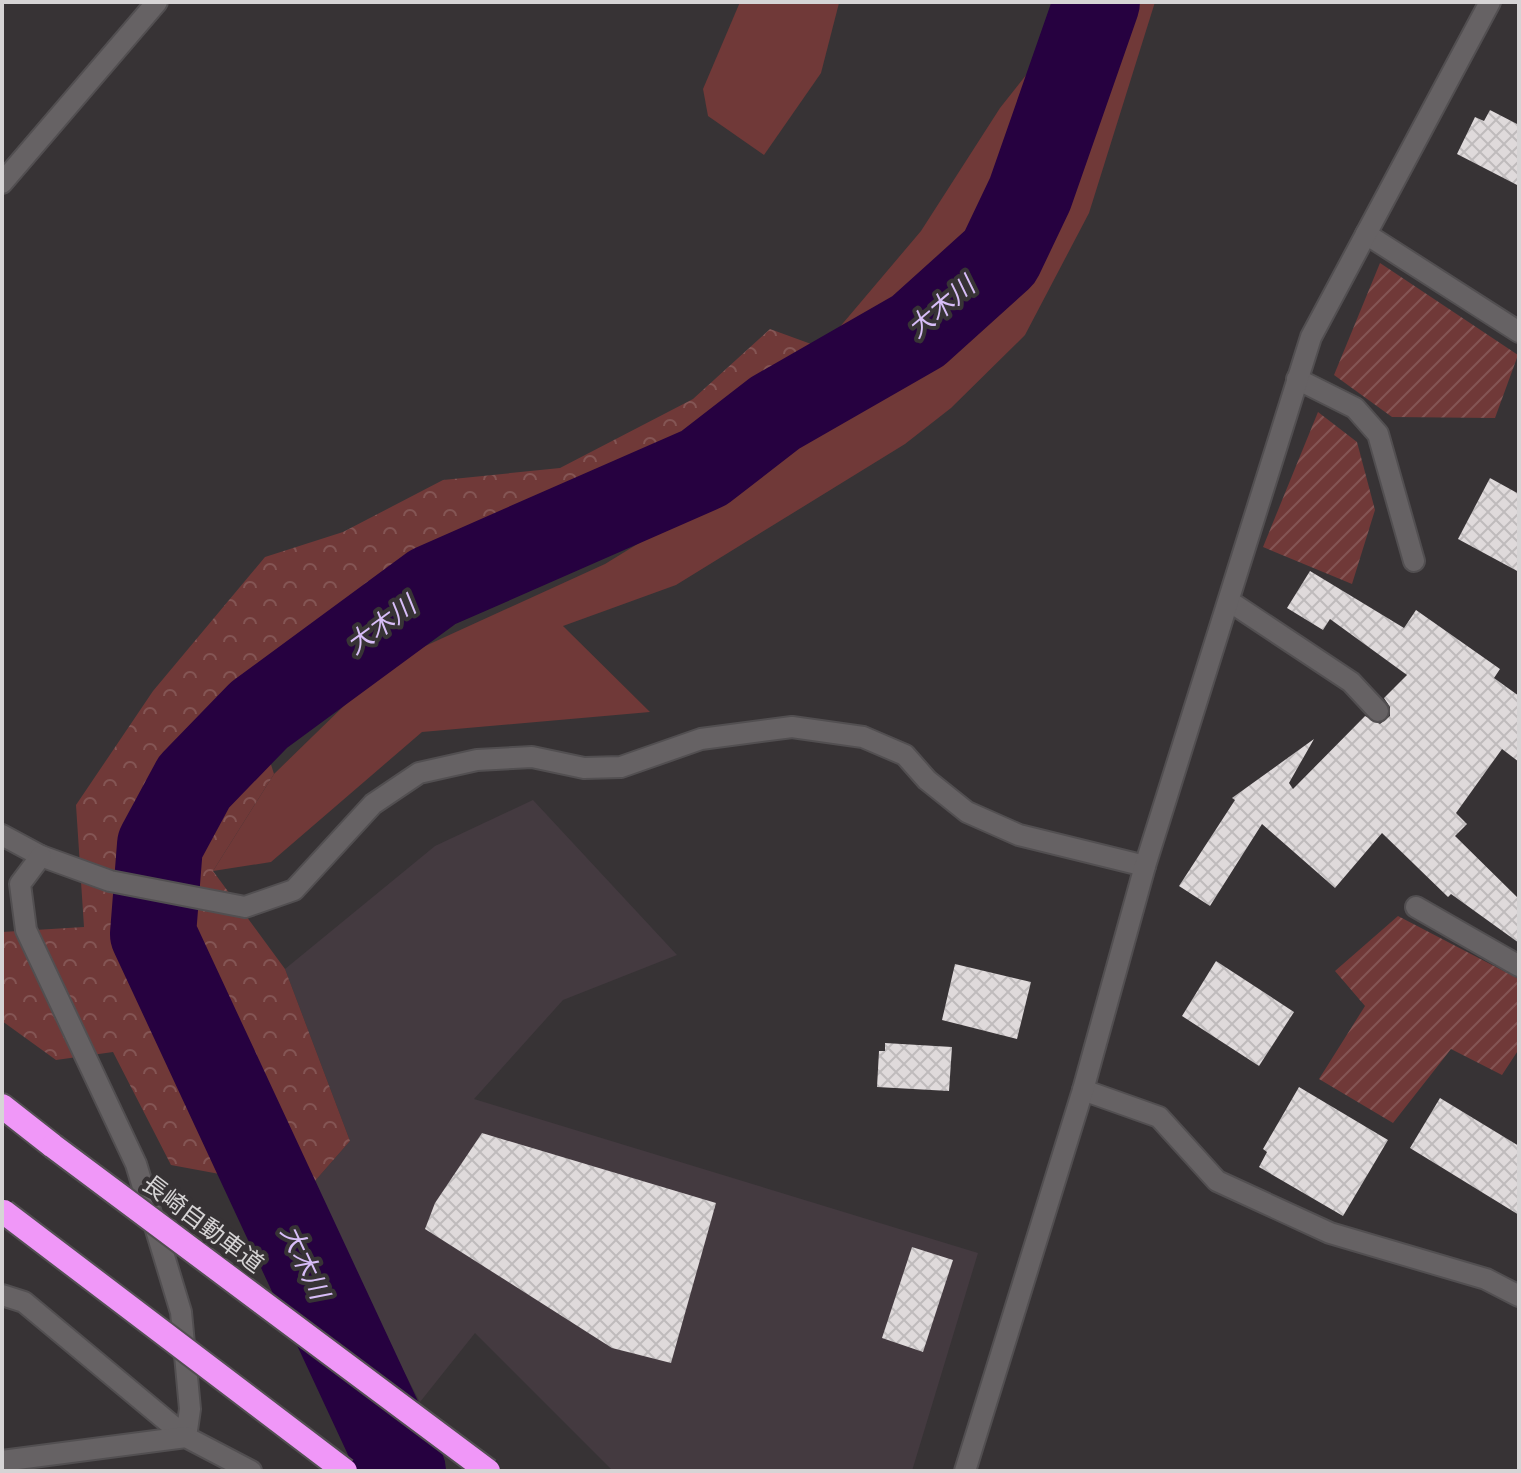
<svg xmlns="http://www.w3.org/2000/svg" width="1521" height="1473" font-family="'Space Grotesk','Noto Sans JP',sans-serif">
	<defs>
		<pattern id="forest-crowns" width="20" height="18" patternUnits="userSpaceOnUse" patternTransform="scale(2)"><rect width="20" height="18" fill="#703938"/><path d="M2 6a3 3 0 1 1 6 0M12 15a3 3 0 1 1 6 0" fill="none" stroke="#845554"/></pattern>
		<pattern id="garden-furrows" width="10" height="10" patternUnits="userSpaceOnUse" patternTransform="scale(2)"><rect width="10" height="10" fill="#703938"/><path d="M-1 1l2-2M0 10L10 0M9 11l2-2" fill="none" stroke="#845554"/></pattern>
		<pattern id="building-cross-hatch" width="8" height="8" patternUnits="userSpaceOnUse" patternTransform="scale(2)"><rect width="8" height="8" fill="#dfdadb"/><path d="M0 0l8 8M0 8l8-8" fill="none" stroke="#bfbbbc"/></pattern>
	</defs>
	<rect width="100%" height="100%" fill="#373335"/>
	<path fill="#443a40" d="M 533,800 L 677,955 L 563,1000 L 474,1099 L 978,1253 L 912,1471 L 613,1471 L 475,1333 L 420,1402 L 307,1190 L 350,1141 L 285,969 L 435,846 Z"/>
	<g fill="#703938">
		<path d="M 740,2 L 839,3 L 821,73 L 764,155 L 708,116 L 703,89 Z"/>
		<path d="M 1118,2 L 1155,2 L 1089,213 L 1025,335 L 951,408 L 905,444 L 676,585 L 563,626 L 650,712 L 422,732 L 271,862 L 213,871 L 274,774 L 388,663 L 605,564 L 895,386 L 1008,277 L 1047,206 Z"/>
		<path d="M 1054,40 L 1024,143 L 963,248 L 770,395 L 822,348 L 921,231 L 1000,108 Z"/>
	</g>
	<path fill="url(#forest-crowns)" d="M 770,329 L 822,348 L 682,464 L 423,565 L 250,698 L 274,774 L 213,871 L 285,969 L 350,1141 L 307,1190 L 171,1165 L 113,1052 L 56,1060 L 2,1021 L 2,932 L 84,927 L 76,805 L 153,691 L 265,557 L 343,532 L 443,480 L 560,468 L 693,399 Z"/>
	<g fill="url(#garden-furrows)">
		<path d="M 1380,263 L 1518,355 L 1495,418 L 1392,417 L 1334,375 Z"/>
		<path d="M 1318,412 L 1357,442 L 1375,510 L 1352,584 L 1263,547 Z"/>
		<path d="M 1398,916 L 1519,979 L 1519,1049 L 1502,1075 L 1451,1049 L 1393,1123 L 1319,1079 L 1365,1006 L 1335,971 Z"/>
	</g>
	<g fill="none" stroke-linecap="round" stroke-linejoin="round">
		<path stroke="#260140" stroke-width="86" d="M 403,1471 L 153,934 L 160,845 L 194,782 L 259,715 L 433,587 L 704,468 L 775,413 L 918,331 L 1000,257 L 1030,194 L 1097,2"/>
	</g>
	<g fill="url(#building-cross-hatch)">
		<path d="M 1490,110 L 1519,125 L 1519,186 L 1457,154 L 1475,117 L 1484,121 Z"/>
		<path d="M 1490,478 L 1519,494 L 1519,572 L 1458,539 Z"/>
		<path d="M 1310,571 L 1404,628 L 1416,610 L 1500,669 L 1494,678 L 1519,696 L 1519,762 L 1502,749 L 1456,813 L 1467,824 L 1455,836 L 1519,899 L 1519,943 L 1451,894 L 1448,897 L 1382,833 L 1335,888 L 1262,824 L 1210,906 L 1179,886 L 1235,800 L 1232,798 L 1314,739 L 1289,783 L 1293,789 L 1365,716 L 1380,724 L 1390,716 L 1390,707 L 1384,698 L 1407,675 L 1330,619 L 1323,630 L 1287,608 Z"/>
		<path d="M 1216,961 L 1294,1012 L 1259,1066 L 1182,1016 Z"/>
		<path d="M 955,964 L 1031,982 L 1017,1039 L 942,1020 Z"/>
		<path d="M 885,1043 L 952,1047 L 949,1091 L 877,1087 L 879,1051 L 885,1051 Z"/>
		<path d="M 1299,1087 L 1388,1140 L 1343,1216 L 1259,1167 L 1267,1152 L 1263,1149 Z"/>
		<path d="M 1440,1098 L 1519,1146 L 1519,1215 L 1410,1148 Z"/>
		<path d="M 482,1133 L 716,1203 L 671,1363 L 612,1348 L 425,1229 L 435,1203 Z"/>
		<path d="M 912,1247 L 953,1260 L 923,1352 L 882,1338 Z"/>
	</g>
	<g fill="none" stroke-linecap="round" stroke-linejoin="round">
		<defs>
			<g id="service">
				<path d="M 1366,234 L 1519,332"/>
				<path d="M 1297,379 L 1355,408 L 1378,434 L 1414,561"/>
				<path d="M 1229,601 L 1351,682 L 1378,711"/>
				<path d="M 1416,907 L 1519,966"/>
			</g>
			<g id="minor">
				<path d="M 2,183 L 157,2"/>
				<path d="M 2,835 L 41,856 L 110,881 L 245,907 L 294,890 L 373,804 L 419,773 L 477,760 L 532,757 L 584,768 L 621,767 L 701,739 L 792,727 L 863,737 L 905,755 L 927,780 L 967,812 L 1019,835 L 1145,866"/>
				<path d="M 1083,1090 L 1159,1117 L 1217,1181 L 1330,1233 L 1486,1279 L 1519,1296"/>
				<path d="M 2,1295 L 24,1302 L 186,1437 L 190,1409 L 181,1312 L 136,1164 L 26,930 L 20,884 L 41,856"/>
				<path d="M 2,1461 L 186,1437 L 251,1471"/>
			</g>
			<path id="tertiary" d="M 965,1471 L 1083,1090 L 1145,866 L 1311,337 L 1490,2"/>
			<path id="motorway" d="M 2,1106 L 53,1146"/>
		</defs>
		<use href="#service" stroke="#524f51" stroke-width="24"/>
		<use href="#minor" stroke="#524f51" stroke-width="24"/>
		<use href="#tertiary" stroke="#524f51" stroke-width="24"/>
		<use href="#motorway" stroke="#524f51" stroke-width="28"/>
		<use href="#service" stroke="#666264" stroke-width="20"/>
		<use href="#minor" stroke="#666264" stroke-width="20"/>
		<use href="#tertiary" stroke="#666264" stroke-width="20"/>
		<use href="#motorway" stroke="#f097f8" stroke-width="24"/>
		<defs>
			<g id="motorway-bridge">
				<path d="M 53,1146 L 488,1471"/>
				<path d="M 4,1212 L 345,1471"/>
			</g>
		</defs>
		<use href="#motorway-bridge" stroke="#524f51" stroke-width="28" stroke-linecap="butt"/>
		<use href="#motorway-bridge" stroke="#f097f8" stroke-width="24"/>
	</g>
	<g text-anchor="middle" stroke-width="8" stroke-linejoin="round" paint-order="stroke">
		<g font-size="24" fill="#d6d4d5" stroke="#373335">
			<text transform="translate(203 1224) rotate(37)" y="8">長崎自動車道</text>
		</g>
		<g font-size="26" font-style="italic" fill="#d7bdf7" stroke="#373335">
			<text transform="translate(941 307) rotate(-40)" y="9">大木川</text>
			<text transform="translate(381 625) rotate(-36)" y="9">大木川</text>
			<text transform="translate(305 1262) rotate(65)" y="9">大木川</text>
		</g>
	</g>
	<rect width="1521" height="1473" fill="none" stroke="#d6d4d5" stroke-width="8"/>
</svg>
